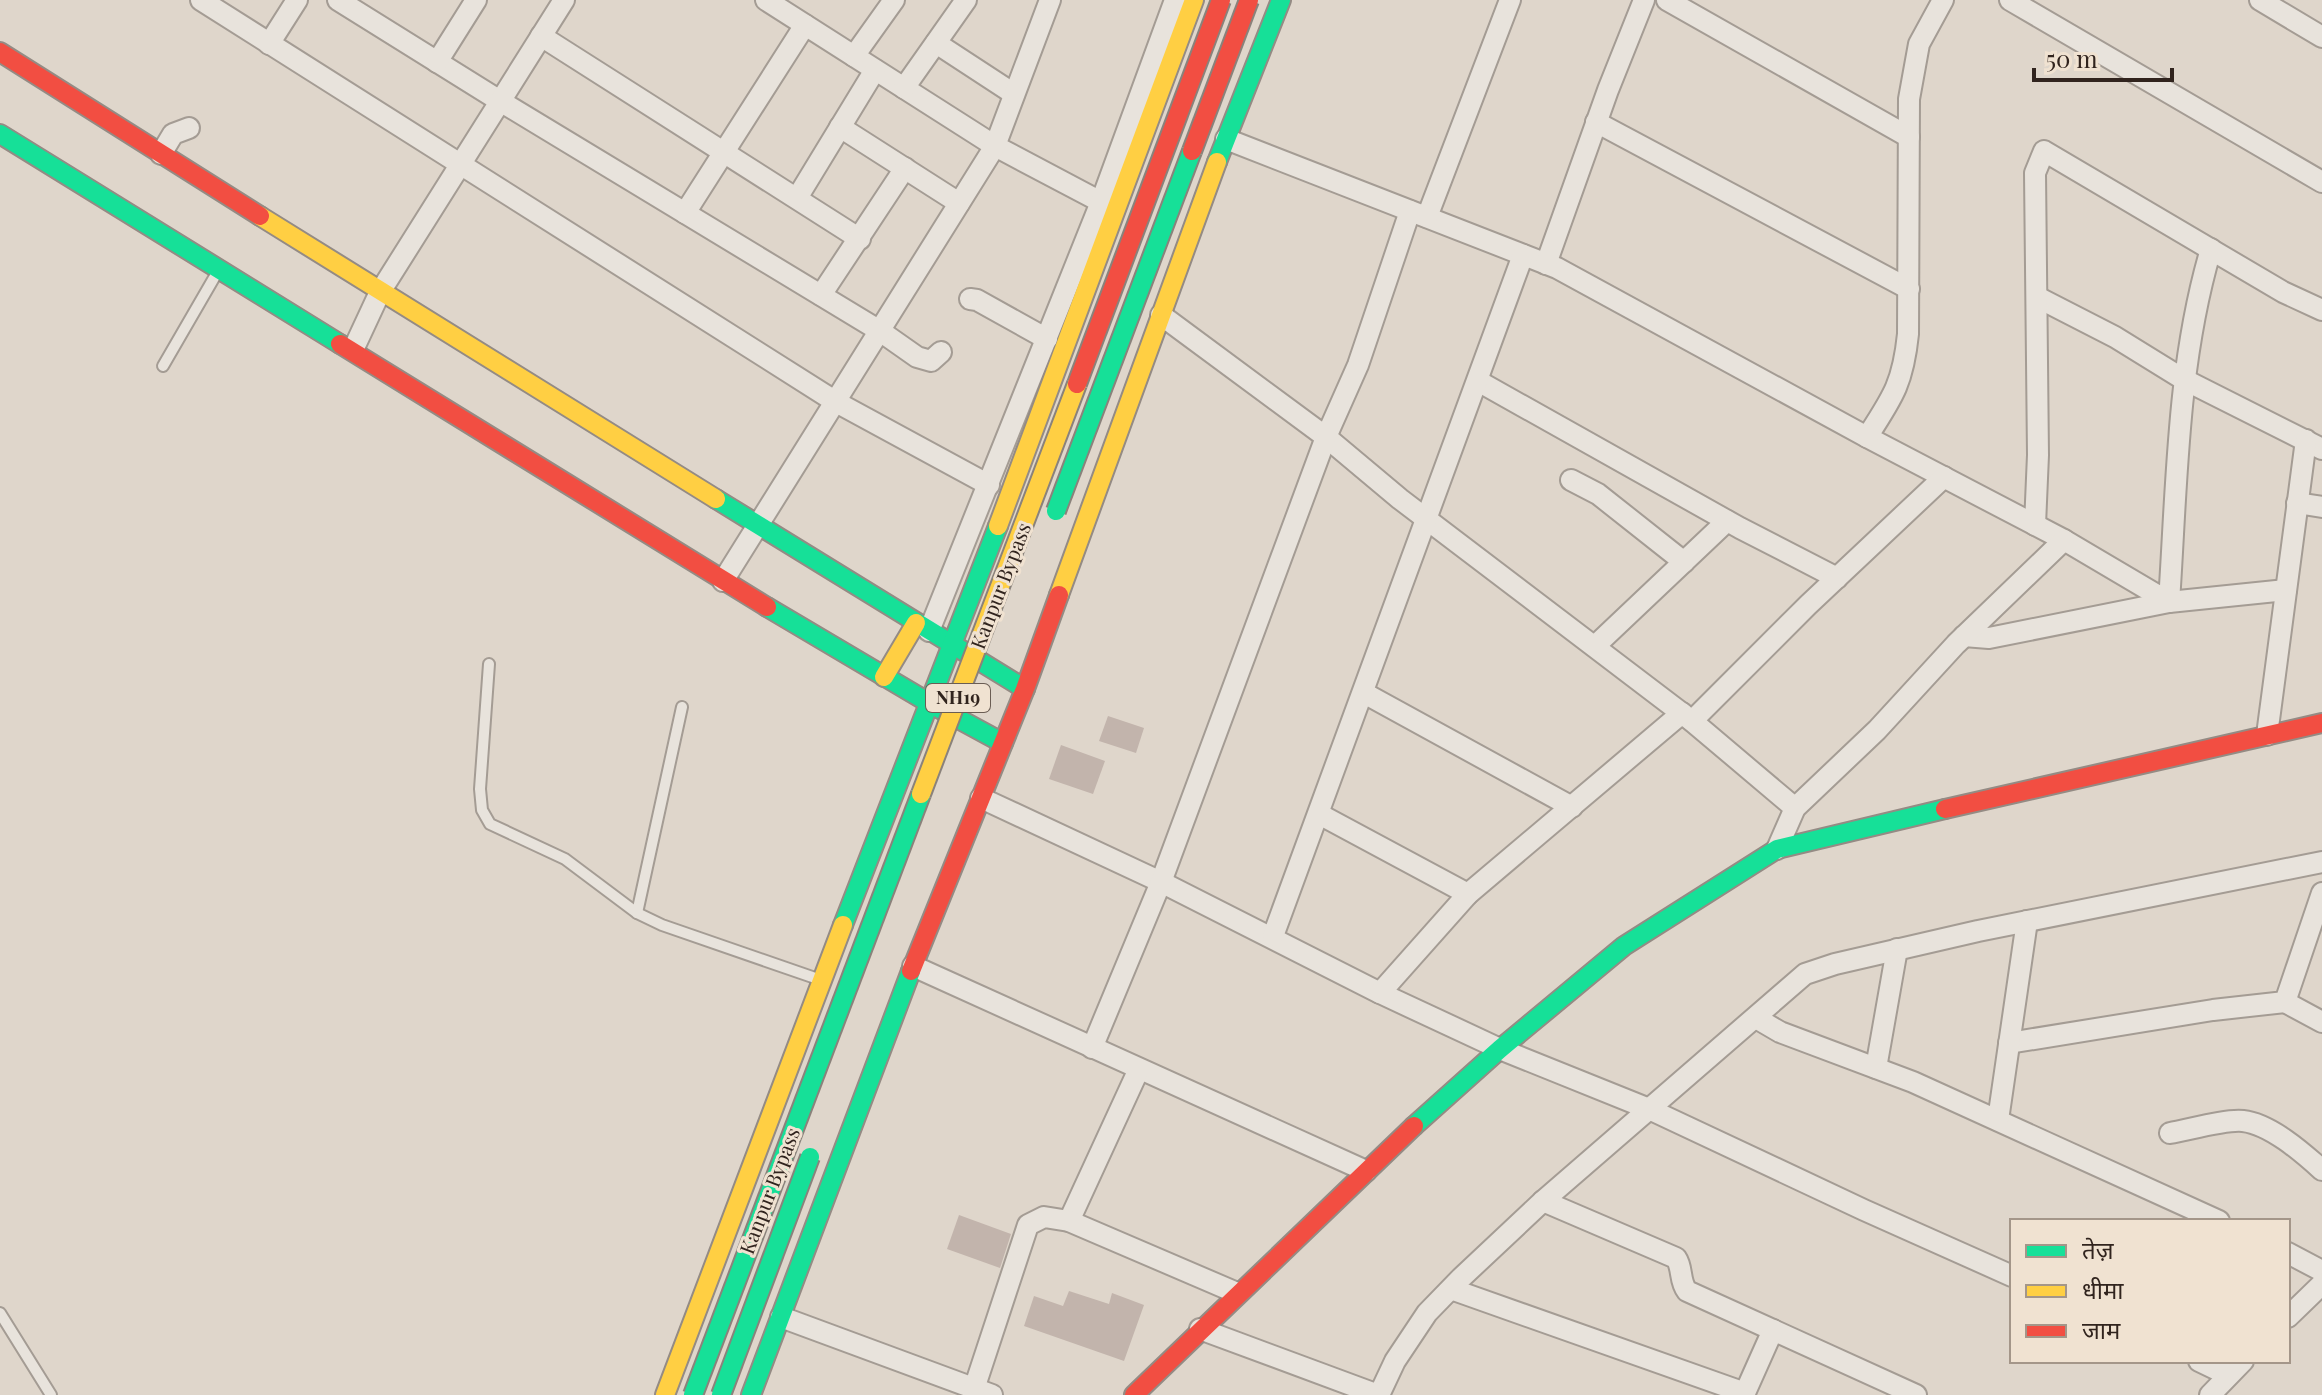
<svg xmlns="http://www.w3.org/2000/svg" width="2322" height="1395" font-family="'Playfair Display','Noto Sans Devanagari',serif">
	<rect width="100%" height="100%" fill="#dfd6cb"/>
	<g fill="#c2b4ac">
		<path d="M 1108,716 L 1144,728 L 1136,753 L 1099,741 Z"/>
		<path d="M 1061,745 L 1105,761 L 1093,794 L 1049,779 Z"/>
		<path d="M 959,1215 L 1011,1234 L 1000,1268 L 947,1249 Z"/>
		<path d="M 1069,1291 L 1109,1304 L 1112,1293 L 1144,1305 L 1124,1361 L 1024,1326 L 1034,1296 L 1063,1306 Z"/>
	</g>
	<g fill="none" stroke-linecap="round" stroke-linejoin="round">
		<defs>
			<g id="lane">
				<path d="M 163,366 L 218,271"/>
				<path d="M 489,664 L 480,789 L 482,810 L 490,824 L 565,859 L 637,913 L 662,925 L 821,980"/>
				<path d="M 637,913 L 682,707"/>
				<path d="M 0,1313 L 51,1395"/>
			</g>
			<g id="street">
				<path d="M 201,0 L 836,402 L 989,485"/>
				<path d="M 338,0 L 500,101 L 880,331 L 917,357 L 931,361 L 941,352"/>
				<path d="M 766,0 L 995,146 L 1101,202"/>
				<path d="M 1667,0 L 1909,137"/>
				<path d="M 2010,0 L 2322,182"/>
				<path d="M 2260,0 L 2322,37"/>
				<path d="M 541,36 L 860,239"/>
				<path d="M 936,43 L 1014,94"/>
				<path d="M 269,44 L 297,0"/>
				<path d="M 854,56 L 894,0"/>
				<path d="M 437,62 L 476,0"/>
				<path d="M 904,88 L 966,0"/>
				<path d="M 1596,122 L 1909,289"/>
				<path d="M 840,127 L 959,203"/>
				<path d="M 1226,139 L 1557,268 L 1867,437 L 2064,540 L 2169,602 C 2177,483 2177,364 2211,249"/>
				<path d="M 161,154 L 173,134 L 189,128"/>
				<path d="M 797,198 L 875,70"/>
				<path d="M 685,213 L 805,25"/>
				<path d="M 1427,217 L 1510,0"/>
				<path d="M 1546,264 L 1608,90 L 1644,0"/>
				<path d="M 821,295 L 905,168"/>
				<path d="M 2037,297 L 2115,337 L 2183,379 L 2322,449"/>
				<path d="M 970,299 L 977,300 L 1047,339"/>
				<path d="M 1161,315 L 1326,437 L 1400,499 L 1692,721 L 1795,808"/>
				<path d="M 353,350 L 380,292 L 564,0"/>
				<path d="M 1478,381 L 1740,528 L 1837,578"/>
				<path d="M 1867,437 C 1893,397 1903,383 1908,334 L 1909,99 L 1919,44 L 1943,0"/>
				<path d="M 1571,480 L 1598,494 L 1684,562"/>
				<path d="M 2297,503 L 2322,507"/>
				<path d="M 2035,525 L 2038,455 L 2035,173 L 2044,151 L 2283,292 L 2322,310"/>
				<path d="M 723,581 L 995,146 L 1050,0"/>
				<path d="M 929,631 L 1101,202 L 1175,0"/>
				<path d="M 1964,636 L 1989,638 L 2169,602 L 2286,590"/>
				<path d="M 1595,646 L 1727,521"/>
				<path d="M 1364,693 L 1572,807"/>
				<path d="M 1692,721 L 1808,605 L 1944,477"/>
				<path d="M 2267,735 L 2306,440"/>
				<path d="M 981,798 L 1161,882 L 1380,993 L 1500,1049 L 1649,1109 L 1864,1210 L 2012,1276"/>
				<path d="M 1319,814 L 1468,894"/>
				<path d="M 1777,849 L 1795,808 L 1877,730 L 1956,644 L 2064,540"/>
				<path d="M 1273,936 L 1523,255"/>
				<path d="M 913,966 L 1366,1171"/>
				<path d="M 1380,993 L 1468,894 L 1682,713"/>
				<path d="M 2285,1002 L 2322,1022"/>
				<path d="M 1756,1018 L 1780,1032 L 1913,1082 L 2219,1221"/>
				<path d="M 2009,1043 L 2213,1010 L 2285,1002 L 2322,893"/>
				<path d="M 1092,1048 L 1161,882 L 1326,437 L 1358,365 L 1410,211"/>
				<path d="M 1876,1068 L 1897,949"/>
				<path d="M 1998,1120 L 2027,921"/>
				<path d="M 2170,1133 C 2188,1130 2226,1119 2243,1121 C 2270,1124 2302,1152 2322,1170"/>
				<path d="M 1543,1201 L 1676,1258 C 1683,1268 1679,1281 1687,1291 L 1916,1395"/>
				<path d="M 1069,1221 L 1139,1069"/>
				<path d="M 2288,1253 L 2322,1271"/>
				<path d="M 1451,1289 L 1745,1393"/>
				<path d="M 781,1317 L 992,1395"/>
				<path d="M 2288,1317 L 2322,1284"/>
				<path d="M 1200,1329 L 1378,1395"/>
				<path d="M 2199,1361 L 2228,1375"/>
				<path d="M 974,1389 L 1028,1225 L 1044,1217 L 1069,1221 L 1237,1293"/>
				<path d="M 1379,1395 L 1395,1361 L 1427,1313 L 1461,1278 L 1543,1201 L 1805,974 L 1835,964 L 1978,931 L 2322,862"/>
				<path d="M 1744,1395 L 1773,1330"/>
				<path d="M 2210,1395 L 2243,1361"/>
			</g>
			<g id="fast">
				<path d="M 0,134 L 340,344"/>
				<path d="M 1217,162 L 1281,0"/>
				<path d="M 716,499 L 1025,689"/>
				<path d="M 767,607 L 931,704 L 1003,743"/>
				<path d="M 843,925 L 998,526"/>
				<path d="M 1414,1126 L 1500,1049 L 1624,946 L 1777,849 L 1945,809"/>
				<path d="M 751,1395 L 911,971"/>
			</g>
			<g id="slow">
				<path d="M 260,216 L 716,499"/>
				<path d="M 998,526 L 1194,0"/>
				<path d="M 1059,595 L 1217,162"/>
				<path d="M 884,677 L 916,623"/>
				<path d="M 665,1395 L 843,925"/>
			</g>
			<g id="jam">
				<path d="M 0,52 L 260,216"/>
				<path d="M 340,344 L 767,607"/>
				<path d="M 1945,809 L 2322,723"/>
				<path d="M 911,971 L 1025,689 L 1059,595"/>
				<path d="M 1134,1395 L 1414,1126"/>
			</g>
		</defs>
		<use href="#lane" stroke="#a49c94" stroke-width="14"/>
		<use href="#street" stroke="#a49c94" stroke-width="24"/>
		<use href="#fast" stroke="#948b84" stroke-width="22"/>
		<use href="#slow" stroke="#948b84" stroke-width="22"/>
		<use href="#jam" stroke="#948b84" stroke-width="22"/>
		<use href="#lane" stroke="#e8e3dc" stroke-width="10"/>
		<use href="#street" stroke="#e8e3dc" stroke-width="20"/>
		<use href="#fast" stroke="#16e098" stroke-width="18"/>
		<use href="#slow" stroke="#ffcf43" stroke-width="18"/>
		<use href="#jam" stroke="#f24e42" stroke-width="18"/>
		<defs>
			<g id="fast-bridge">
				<path d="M 1056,511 L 1192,151"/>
				<path d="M 693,1395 L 921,794"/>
				<path d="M 721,1395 L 810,1157"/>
			</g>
			<path id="slow-bridge" d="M 921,794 L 1077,384"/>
			<g id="jam-bridge">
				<path d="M 1192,151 L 1249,0"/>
				<path d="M 1077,384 L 1221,0"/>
			</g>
		</defs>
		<use href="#fast-bridge" stroke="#8a827b" stroke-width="22" stroke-linecap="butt"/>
		<use href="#slow-bridge" stroke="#8a827b" stroke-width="22" stroke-linecap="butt"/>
		<use href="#jam-bridge" stroke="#8a827b" stroke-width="22" stroke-linecap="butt"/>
		<use href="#fast-bridge" stroke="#16e098" stroke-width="18"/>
		<use href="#slow-bridge" stroke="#ffcf43" stroke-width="18"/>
		<use href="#jam-bridge" stroke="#f24e42" stroke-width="18"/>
	</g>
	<g text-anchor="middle" stroke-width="6" stroke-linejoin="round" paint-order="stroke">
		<rect fill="#f0e2d1" stroke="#6a5d54" stroke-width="2" x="926" y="684" width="64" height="28" rx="6"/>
		<g font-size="18" font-weight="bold" fill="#31241e">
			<text x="958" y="704">NH19</text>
		</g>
		<g font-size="20" fill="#31241e" stroke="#f0e2d1">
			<text transform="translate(1001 586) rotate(-69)" y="7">Kanpur Bypass</text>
			<text transform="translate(770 1191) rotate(-69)" y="7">Kanpur Bypass</text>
		</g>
	</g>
	<rect x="2010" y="1219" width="280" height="144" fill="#f0e2d1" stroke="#a49689" stroke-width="2"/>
	<rect x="2026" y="1245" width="40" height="12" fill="#16e098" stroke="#a49689" stroke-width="2"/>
	<text x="2082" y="1259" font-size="24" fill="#31241e">तेज़</text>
	<rect x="2026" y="1285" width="40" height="12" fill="#ffcf43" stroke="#a49689" stroke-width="2"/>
	<text x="2082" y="1299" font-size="24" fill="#31241e">धीमा</text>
	<rect x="2026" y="1325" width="40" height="12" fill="#f24e42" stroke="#a49689" stroke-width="2"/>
	<text x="2082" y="1339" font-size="24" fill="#31241e">जाम</text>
	<path d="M2034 68v12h138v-12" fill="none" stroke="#31241e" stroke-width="4"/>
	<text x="2046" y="68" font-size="24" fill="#31241e" stroke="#f0e2d1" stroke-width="6" paint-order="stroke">50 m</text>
</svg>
